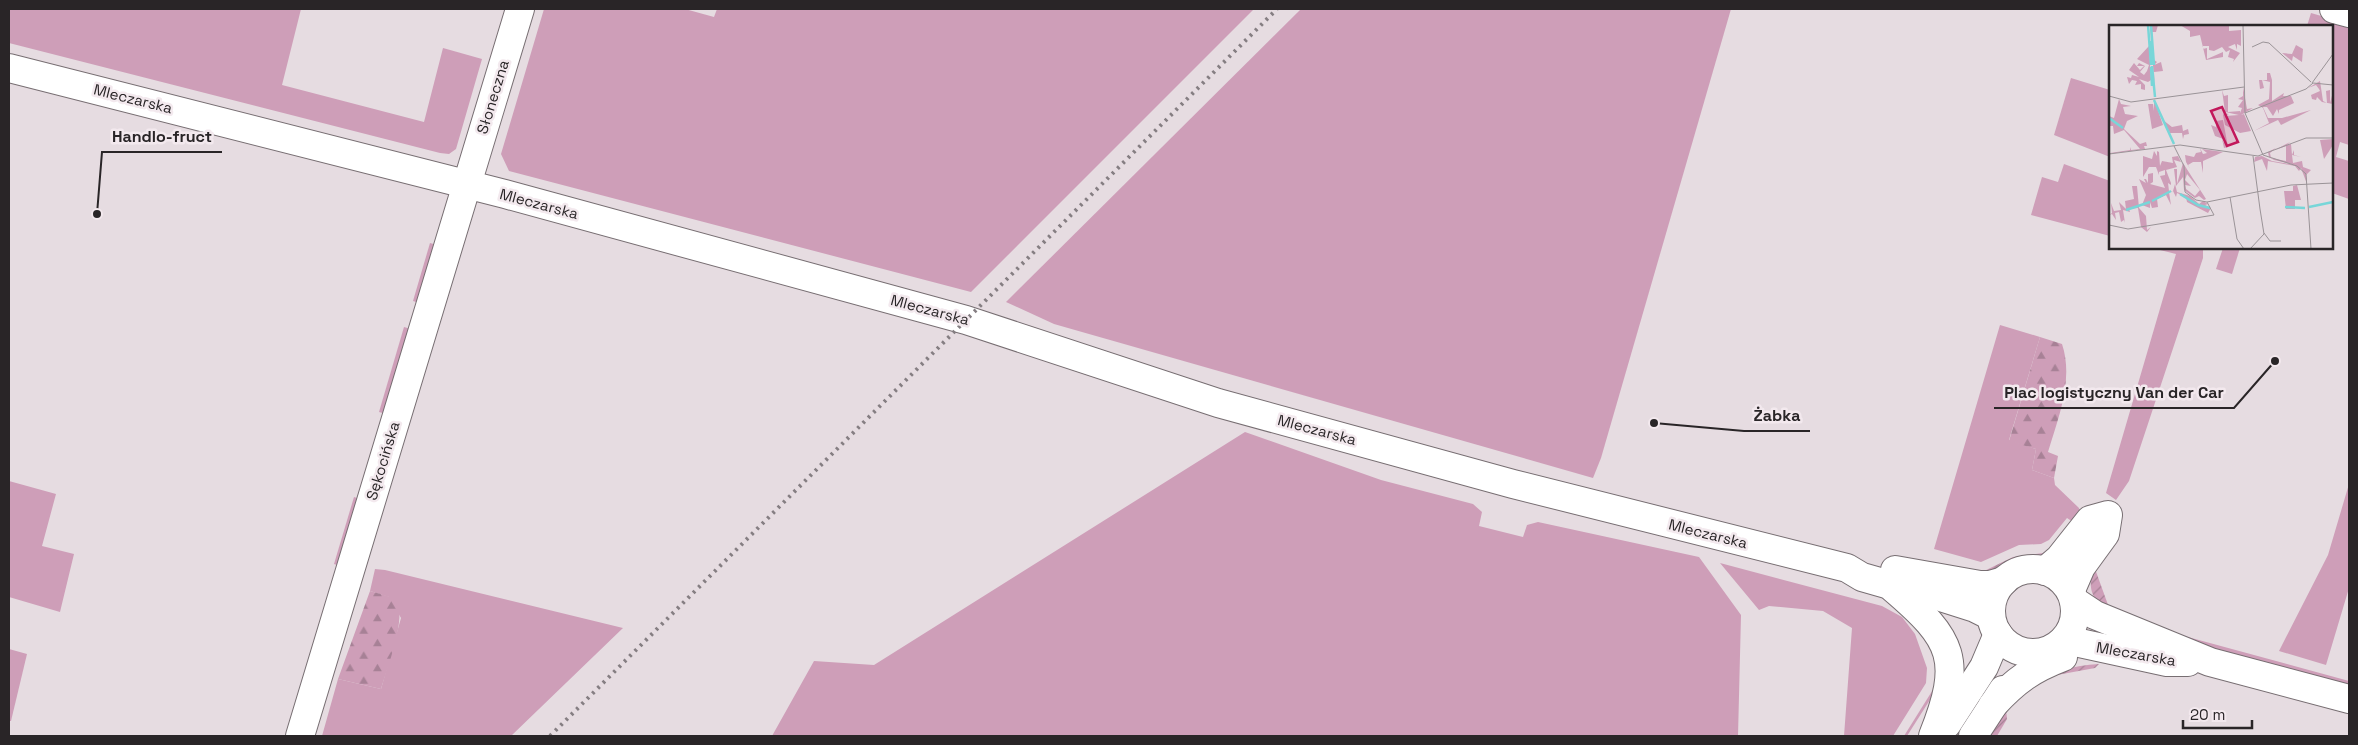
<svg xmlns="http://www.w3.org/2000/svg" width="2358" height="745" font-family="'Space Grotesk',sans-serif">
	<defs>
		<pattern id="forest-firs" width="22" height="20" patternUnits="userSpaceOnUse" patternTransform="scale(1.25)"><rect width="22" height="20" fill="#ce9eb8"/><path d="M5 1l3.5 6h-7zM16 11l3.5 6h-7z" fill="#a78196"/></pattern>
		<pattern id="garden-furrows" width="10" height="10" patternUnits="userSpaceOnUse" patternTransform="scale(1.25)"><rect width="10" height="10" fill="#ce9eb8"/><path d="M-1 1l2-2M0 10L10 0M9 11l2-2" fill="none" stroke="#a78196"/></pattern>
	</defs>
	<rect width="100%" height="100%" fill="#e6dce1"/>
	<g fill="#ce9eb8">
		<path d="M 9,9 L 301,9 L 282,85 L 424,122 L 443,48 L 482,59 L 456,149 L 449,154 L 440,153 L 9,43 Z"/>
		<path d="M 544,9 L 685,9 L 714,17 L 717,9 L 1254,9 L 971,292 L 509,171 L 501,154 Z"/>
		<path d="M 1301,9 L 1731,9 L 1601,458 L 1593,478 L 1054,324 L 1006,302 Z"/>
		<path d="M 2311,13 L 2349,24 L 2349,145 L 2340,142 L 2336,157 L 2349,161 L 2349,199 L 2332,193 L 2332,26 L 2307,26 Z"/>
		<path d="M 2071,78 L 2110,90 L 2110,157 L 2054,135 Z"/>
		<path d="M 2064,164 L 2110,181 L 2110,236 L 2031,215 L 2042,177 L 2058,182 Z"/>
		<path d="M 430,243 L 437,245 L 419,303 L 413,301 Z"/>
		<path d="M 2152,248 L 2203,248 L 2203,258 L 2129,481 L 2116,500 L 2106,493 L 2176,254 Z"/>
		<path d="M 2223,248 L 2240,248 L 2232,274 L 2216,269 Z"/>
		<path d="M 2000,325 L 2040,337 L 2009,440 L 2036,449 L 2032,470 L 2054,478 L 2055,485 L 2079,508 L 2080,513 L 2073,522 L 2067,518 L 2049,540 L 2041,544 L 2019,545 L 1981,562 L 1934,549 Z"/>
		<path d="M 404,327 L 411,329 L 386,414 L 379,412 Z"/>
		<path d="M 1245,432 L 1381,480 L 1473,504 L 1482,512 L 1479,526 L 1523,537 L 1527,525 L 1538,522 L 1699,557 L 1741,615 L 1738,736 L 772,736 L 814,661 L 874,665 Z"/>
		<path d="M 9,481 L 56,494 L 42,546 L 74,554 L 60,612 L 9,597 Z"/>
		<path d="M 2349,484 L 2349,588 L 2326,665 L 2279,651 L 2328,555 Z"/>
		<path d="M 354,497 L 360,499 L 340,566 L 334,564 Z"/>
		<path d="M 1720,563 L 1882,606 L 1902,617 L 1915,634 L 1927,668 L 1926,683 L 1893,736 L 1844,736 L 1852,628 L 1823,611 L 1769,606 L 1759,610 Z"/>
		<path d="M 375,569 L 385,570 L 623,628 L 511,736 L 322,736 L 338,679 L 381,689 L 401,618 L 389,597 L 370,591 Z"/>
		<path d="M 2173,633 L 2349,681 L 2349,686 L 2203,647 Z"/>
		<path d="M 9,649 L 27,654 L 11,721 L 9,721 Z"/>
		<path d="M 1934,688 L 1933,695 L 1907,736 L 1904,736 Z"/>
	</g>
	<g fill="url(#forest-firs)">
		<path d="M 2040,337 L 2062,344 C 2074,380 2058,418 2048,452 L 2058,456 L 2054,478 L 2032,470 L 2036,449 L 2009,441 Z"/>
		<path d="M 370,591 C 379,594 390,595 396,601 C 408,615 386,671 381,689 L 338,679 Z"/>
	</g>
	<g fill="url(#garden-furrows)">
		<path d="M 2050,549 L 2041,559 L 2011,564 L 1989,575 L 1982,572 L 2013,557 L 2043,553 Z"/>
		<path d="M 2094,566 L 2112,616 C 2093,599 2086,592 2094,566 Z"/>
		<path d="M 2099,664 L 2095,668 L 2057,675 L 2043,681 L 2021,696 C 2042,673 2068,666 2099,664 Z"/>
		<path d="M 2006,709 L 2007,719 L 1997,736 L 1988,736 Z"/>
	</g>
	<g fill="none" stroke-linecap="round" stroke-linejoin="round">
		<defs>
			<g id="minor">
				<path d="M 2334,9 L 2349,13"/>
				<path d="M 9,68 L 505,194 L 966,320 L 1218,403 L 1513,484 L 1847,568 L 1862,577 L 1890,585 L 1909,587 L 1975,608 L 1991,616"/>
				<circle cx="2033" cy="611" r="42"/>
				<path d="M 1895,570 L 1980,585 L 1990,585 L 2004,581"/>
				<path d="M 2045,571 L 2059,559 L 2090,520 L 2108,515 L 2105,534 L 2081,567 L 2071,590"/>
				<path d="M 1893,588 C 1954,640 1963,660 1933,736"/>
				<path d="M 2074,601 L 2095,615 L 2210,662 L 2349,699"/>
				<path d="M 2063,641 L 2075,642 L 2167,662 L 2188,662"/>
				<path d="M 1993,705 C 2016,680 2032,669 2063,657"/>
				<path d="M 1947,724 L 1984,667 L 1998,634"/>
				<path d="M 300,736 L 520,9"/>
				<path d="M 1973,736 L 2003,690"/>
			</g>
		</defs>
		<use href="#minor" stroke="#776e72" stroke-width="30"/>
		<use href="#minor" stroke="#fff" stroke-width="28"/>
		<path stroke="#857e82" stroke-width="4" stroke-dasharray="2.5 5" stroke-linecap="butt" d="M 550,736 L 1277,9"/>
	</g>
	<g text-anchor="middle" stroke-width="5" stroke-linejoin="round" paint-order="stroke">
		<g font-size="15" fill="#292527" stroke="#f3e9ee">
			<text transform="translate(493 97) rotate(-73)" y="5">Słoneczna</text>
			<text transform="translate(133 99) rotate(14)" y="5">Mleczarska</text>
			<text transform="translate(539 204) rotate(15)" y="5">Mleczarska</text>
			<text transform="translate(930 310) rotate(15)" y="5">Mleczarska</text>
			<text transform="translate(1317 430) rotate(15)" y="5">Mleczarska</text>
			<text transform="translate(383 461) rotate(-73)" y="5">Sękocińska</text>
			<text transform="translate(1708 534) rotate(14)" y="5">Mleczarska</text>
			<text transform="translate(2136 654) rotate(10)" y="5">Mleczarska</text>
		</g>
	</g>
	<g transform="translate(2109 25)">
		<rect width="224" height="224" fill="#e6dce1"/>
		<path d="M 41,0 L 49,0 L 47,7 L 42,7 L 45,35 L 48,37 L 45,40 L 52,37 L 54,46 L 45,47 L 46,68 ZM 71,0 L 120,0 L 120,6 L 132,5 L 132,21 L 128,19 L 128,25 L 126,19 L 119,22 L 131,28 L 124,37 L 125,34 L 119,32 L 121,25 L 117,27 L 113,22 L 105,26 L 100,25 L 100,21 L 94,21 L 94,24 L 98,23 L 98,34 L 114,27 L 114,32 L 97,35 L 91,10 L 81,12 L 81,6 ZM 187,20 L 194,24 L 193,37 L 184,31 L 183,36 L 173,28 L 183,29 ZM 40,21 L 42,55 L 39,57 L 30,54 L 36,60 L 36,65 L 32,64 L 32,59 L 26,60 L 28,56 L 23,55 L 20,59 L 18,52 L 22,53 L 23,50 L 30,52 L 20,45 L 25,38 L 31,45 L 35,41 L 28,41 L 30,38 L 36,41 L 31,47 L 35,50 L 38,46 L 40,40 L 28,34 ZM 158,48 L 161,48 L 163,55 L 163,76 L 175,68 L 174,71 L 182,71 L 185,78 L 170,85 L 170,89 L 168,84 L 164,91 L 158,82 L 154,82 L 159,93 L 173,93 L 202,85 L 172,100 L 169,95 L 145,106 L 160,98 L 154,83 L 149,80 L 160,74 L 161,57 L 153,55 L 155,63 L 151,64 L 150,55 L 146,55 L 158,55 ZM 211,56 L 214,76 L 218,78 L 217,66 L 221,65 L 221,78 L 224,67 L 224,79 L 213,77 L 208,72 L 207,75 L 203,74 L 202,70 L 211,66 L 210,64 L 207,60 L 199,63 ZM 134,62 L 138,84 L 144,83 L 132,90 L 135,89 L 142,106 L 131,108 L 116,100 L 114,90 L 115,88 L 120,89 L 116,91 L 130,90 L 116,87 L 113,65 L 115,71 L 119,70 L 119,87 L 131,86 L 131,88 L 133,83 L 129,82 L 134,75 L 129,74 L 134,71 ZM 10,74 L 12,79 L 22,81 L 14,82 L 16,89 L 29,91 L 18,96 L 15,104 L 31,119 L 37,117 L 38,121 L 35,121 L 36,124 L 0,129 L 0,125 L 1,128 L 21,125 L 21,122 L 22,125 L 31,124 L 15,105 L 5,109 L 4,101 L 0,101 L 0,91 L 5,93 ZM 45,74 L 54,100 L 43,104 L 39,79 L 44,79 L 45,86 ZM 54,95 L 63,102 L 73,100 L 74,106 L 79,104 L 80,109 L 75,110 L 74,114 L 73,108 L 61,108 ZM 114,95 L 119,122 L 115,123 L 113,114 L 115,118 L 117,115 L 106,111 L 102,100 L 107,102 L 107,96 ZM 181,117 L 178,120 L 182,119 L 183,130 L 185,125 L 185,130 L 192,132 L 183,130 L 184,138 L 193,136 L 194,142 L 202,145 L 197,150 L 198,154 L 198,159 L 192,143 L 190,146 L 186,141 L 159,136 L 158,146 L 153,134 L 145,137 L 146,132 L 153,131 L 163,136 L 187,140 L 165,135 L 156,130 L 160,132 L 159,127 L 167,123 L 161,128 L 162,133 L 177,136 L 177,120 L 177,121 L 166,125 ZM 91,123 L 94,129 L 98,128 L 93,124 L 114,127 L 94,136 L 94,148 L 92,137 L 84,137 L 79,140 L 81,144 L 77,137 L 76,130 L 85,132 L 87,128 L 92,127 ZM 45,126 L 48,131 L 48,126 L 50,127 L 51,141 L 53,136 L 64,138 L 63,132 L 69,131 L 72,137 L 65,135 L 68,142 L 57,145 L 62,158 L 62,160 L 59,158 L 60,166 L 64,166 L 66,159 L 68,167 L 81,171 L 90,179 L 94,176 L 99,179 L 96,180 L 102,183 L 99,188 L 78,177 L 77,172 L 68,168 L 67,172 L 64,166 L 60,167 L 62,180 L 57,170 L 48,174 L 49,182 L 43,183 L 41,177 L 41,183 L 33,180 L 37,170 L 30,154 L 37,158 L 35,154 L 37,154 L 39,158 L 39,149 L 44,148 L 44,157 L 41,159 L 56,163 L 51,151 L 56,150 L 56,145 L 50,147 L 50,150 L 47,142 L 40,142 L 34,152 L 34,131 L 43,134 ZM 74,138 L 97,174 L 95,175 L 90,171 L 86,173 L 75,165 L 74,152 L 67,161 L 65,144 L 71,144 L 68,144 L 68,159 ZM 78,149 L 91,165 L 86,171 L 77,164 L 76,160 L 82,161 L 76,155 ZM 23,161 L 28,161 L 30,183 L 37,191 L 38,205 L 42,202 L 38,207 L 32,202 L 29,183 L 20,184 L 21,187 L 14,185 L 16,198 L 15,195 L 12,197 L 10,187 L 6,188 L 7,195 L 3,189 L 0,190 L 3,188 L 2,178 L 5,186 L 12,185 L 10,177 L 17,184 L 16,176 L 25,174 Z" fill="#ce9eb8" fill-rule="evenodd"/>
		<path d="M 224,114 L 224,120 L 215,134 L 211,115 Z" fill="#ce9eb8"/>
		<path d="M 188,160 L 192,175 L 186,175 L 186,184 L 177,184 L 175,166 L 184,166 L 184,161 Z" fill="#ce9eb8"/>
		<path fill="none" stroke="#78d6d8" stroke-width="2.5" d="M 39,0 L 42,40M 42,0 L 45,40M 41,16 L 43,40M 43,41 L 46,72M 42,42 L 43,61M 45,75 L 65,119M 0,93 L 14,103M 71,169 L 89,180 L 101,183M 43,176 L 62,166M 176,182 L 196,183M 200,182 L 224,177M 17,185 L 41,177"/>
		<path fill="none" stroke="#9a9397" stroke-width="1" d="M 134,0 L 136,88 L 154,130 L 188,141 L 197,149 L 202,224M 143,22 L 154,17 L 160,18 L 202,57M 203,58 L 224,29M 0,71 L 22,77 L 135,62M 136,88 L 197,64 L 204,58 L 224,60M 65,121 L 75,141 L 76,167 L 87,175 L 98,177M 0,129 L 71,120 L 149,131 L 197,113 L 224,113M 144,131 L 151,184M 121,172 L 128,214 L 135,224M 98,177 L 182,160 L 224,158M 0,200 L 19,204 L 105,190 L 98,177M 155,208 L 161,216 L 172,216M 141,224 L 155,209 L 151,184"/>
		<path fill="#c2185b" fill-opacity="0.15" stroke="#c2185b" stroke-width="2.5" d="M 113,82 L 129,117 L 118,121 L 102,86 Z"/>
		<rect width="224" height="224" fill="none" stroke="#292527" stroke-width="2.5"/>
	</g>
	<path fill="none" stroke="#292527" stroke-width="2" d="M97 214L102 152H222M2275 361L2234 408H1994M1654 423L1744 431H1810"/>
	<g fill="#292527" stroke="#f3e9ee" stroke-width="2">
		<circle cx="97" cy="214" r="5"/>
		<circle cx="2275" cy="361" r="5"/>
		<circle cx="1654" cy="423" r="5"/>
	</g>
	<g font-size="16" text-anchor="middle" font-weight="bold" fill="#292527" stroke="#f3e9ee" stroke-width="5" stroke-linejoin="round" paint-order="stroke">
		<text x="162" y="142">Handlo-fruct</text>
		<text x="2114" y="398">Plac logistyczny Van der Car</text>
		<text x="1777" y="421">Żabka</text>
	</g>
	<rect width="2358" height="745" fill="none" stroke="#292527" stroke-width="20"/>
	<path d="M2183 720v8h69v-8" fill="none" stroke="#292527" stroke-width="2.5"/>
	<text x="2190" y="720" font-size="15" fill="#292527" stroke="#f3e9ee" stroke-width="4" paint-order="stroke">20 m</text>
</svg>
